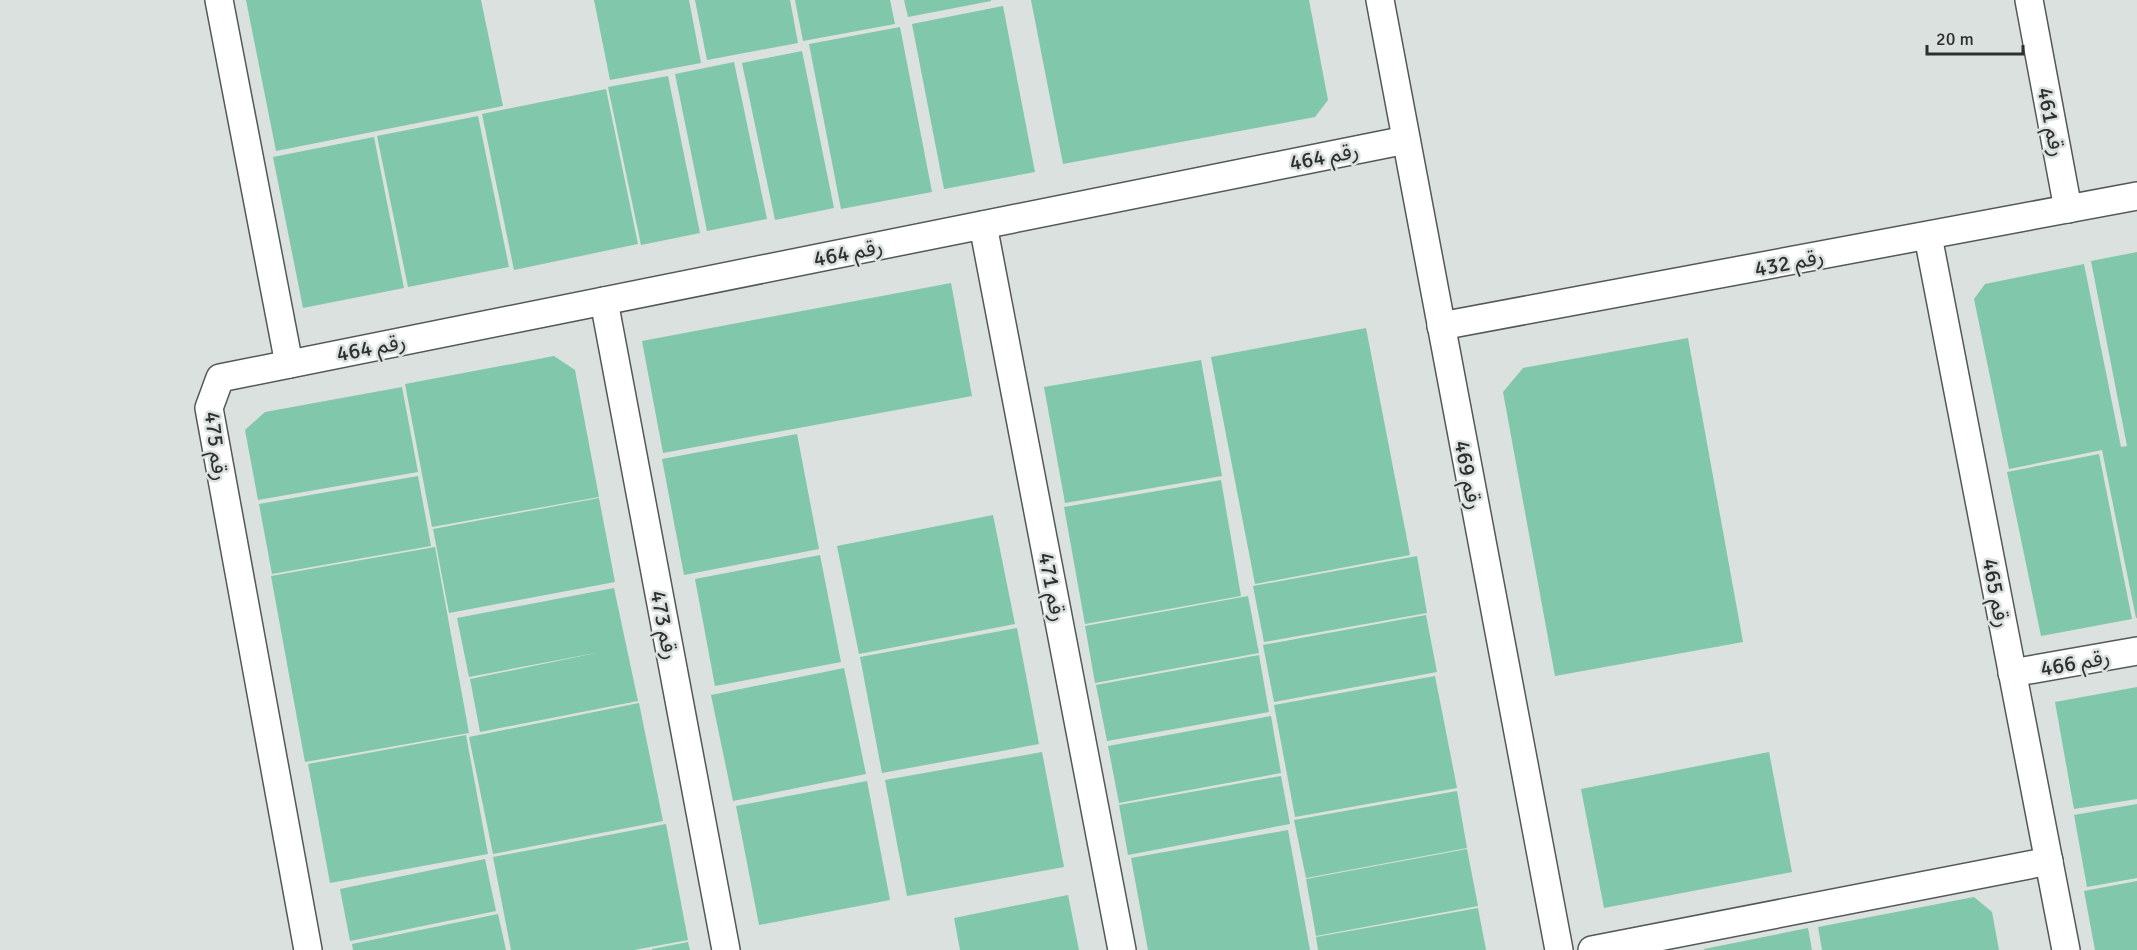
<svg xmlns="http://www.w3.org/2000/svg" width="2137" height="950" font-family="Signika,'Noto Sans Arabic',sans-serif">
	<rect width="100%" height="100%" fill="#dbe1de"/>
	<g fill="#80c7ab">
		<path d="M 246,0 L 481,0 L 503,106 L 276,151 Z"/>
		<path d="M 594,0 L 689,0 L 701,63 L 610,80 Z"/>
		<path d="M 695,0 L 790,0 L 798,43 L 707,60 Z"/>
		<path d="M 795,0 L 890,0 L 895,24 L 803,41 Z"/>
		<path d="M 904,0 L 991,0 L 991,1 L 908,17 Z"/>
		<path d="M 1031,0 L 1309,0 L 1328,100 L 1315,117 L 1063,164 Z"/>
		<path d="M 1003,6 L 1035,172 L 944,189 L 912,24 Z"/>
		<path d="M 900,27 L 932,192 L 841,209 L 809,44 Z"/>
		<path d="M 802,51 L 834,208 L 775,220 L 742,63 Z"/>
		<path d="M 734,62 L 767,219 L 707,231 L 675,74 Z"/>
		<path d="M 668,76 L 700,233 L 641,245 L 608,87 Z"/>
		<path d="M 606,89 L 638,244 L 514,270 L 482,114 Z"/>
		<path d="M 478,116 L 509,267 L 408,287 L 377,136 Z"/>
		<path d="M 374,137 L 404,288 L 303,308 L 273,157 Z"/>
		<path d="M 2137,252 L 2137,618 L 2136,618 L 2102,450 L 2009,469 L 1974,299 L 1985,284 L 2084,264 L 2121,447 L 2127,446 L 2091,261 Z"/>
		<path d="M 951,283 L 972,396 L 663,453 L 642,341 Z"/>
		<path d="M 1366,328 L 1410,555 L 1255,584 L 1211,357 Z"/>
		<path d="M 1688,338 L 1743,642 L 1555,676 L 1503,392 L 1523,368 Z"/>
		<path d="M 554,356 L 575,370 L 599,497 L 432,527 L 405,384 Z"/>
		<path d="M 1201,360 L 1222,476 L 1065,503 L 1044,387 Z"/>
		<path d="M 402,387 L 418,472 L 258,500 L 245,430 L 265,412 Z"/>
		<path d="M 797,434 L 819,549 L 684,575 L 662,459 Z"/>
		<path d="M 2099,454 L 2132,619 L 2041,636 L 2007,472 Z"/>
		<path d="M 418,476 L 431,546 L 272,574 L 259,504 Z"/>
		<path d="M 1221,480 L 1241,596 L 1085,624 L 1064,507 Z"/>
		<path d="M 599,498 L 615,582 L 449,613 L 433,529 Z"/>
		<path d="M 993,515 L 1015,624 L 859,654 L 837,546 Z"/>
		<path d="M 435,547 L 469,733 L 305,762 L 271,576 Z"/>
		<path d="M 820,555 L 841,662 L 715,686 L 695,579 Z"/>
		<path d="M 1417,556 L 1427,613 L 1264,642 L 1253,586 Z"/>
		<path d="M 614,588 L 638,701 L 480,732 L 470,679 L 601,652 L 469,677 L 457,618 Z"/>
		<path d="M 1248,596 L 1259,653 L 1095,683 L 1085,626 Z"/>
		<path d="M 1426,615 L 1437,672 L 1274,702 L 1263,645 Z"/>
		<path d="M 1017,628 L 1039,744 L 882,773 L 860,657 Z"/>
		<path d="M 1259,655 L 1269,712 L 1107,741 L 1096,685 Z"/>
		<path d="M 844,668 L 866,774 L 733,801 L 711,695 Z"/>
		<path d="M 1435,676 L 1457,788 L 1295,817 L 1274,705 Z"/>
		<path d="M 2137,687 L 2137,799 L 2074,809 L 2055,702 Z"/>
		<path d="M 639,703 L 663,821 L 493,854 L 469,737 Z"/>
		<path d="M 1271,716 L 1281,773 L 1119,803 L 1108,746 Z"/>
		<path d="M 466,735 L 488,854 L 330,883 L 308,764 Z"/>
		<path d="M 1042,752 L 1064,867 L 907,896 L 885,780 Z"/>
		<path d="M 1769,752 L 1792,872 L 1604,908 L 1581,789 Z"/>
		<path d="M 1281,776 L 1290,824 L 1128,855 L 1119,805 Z"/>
		<path d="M 867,781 L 890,900 L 759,925 L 736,806 Z"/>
		<path d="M 1457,791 L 1467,848 L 1306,878 L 1294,820 Z"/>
		<path d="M 2137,804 L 2137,878 L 2087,887 L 2074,815 Z"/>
		<path d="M 666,824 L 688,940 L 634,950 L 511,950 L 493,857 Z"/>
		<path d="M 1288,830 L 1310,950 L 1148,950 L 1131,858 Z"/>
		<path d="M 1467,849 L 1478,906 L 1316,936 L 1306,879 Z"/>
		<path d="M 485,859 L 496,911 L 350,941 L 340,889 Z"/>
		<path d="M 2137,881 L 2137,950 L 2095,950 L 2084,891 Z"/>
		<path d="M 1068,895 L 1079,950 L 960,950 L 954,918 Z"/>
		<path d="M 1974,897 L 1992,912 L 1999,950 L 1822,950 L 1818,927 Z"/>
		<path d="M 1478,908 L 1486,950 L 1318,950 L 1316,937 Z"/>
		<path d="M 498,914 L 506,950 L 353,950 L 352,944 Z"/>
		<path d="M 1808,928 L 1812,950 L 1704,950 L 1704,949 Z"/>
		<path d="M 688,942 L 690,950 L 652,950 L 652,949 Z"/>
	</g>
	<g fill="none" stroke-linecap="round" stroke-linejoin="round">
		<defs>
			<g id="minor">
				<path d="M 219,0 L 289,364"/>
				<path d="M 1380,0 L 1559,950"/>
				<path d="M 2029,0 L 2068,209"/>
				<path d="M 983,225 L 1122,950"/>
				<path d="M 1928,236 L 2066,950"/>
				<path d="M 604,301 L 726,950"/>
				<path d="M 1441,326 L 2137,196"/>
				<path d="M 2012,673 L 2137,651"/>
				<path d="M 308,950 L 209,408 L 220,378 L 1406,140"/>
				<path d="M 1592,950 L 2049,861"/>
			</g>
		</defs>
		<use href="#minor" stroke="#535956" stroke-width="30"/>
		<use href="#minor" stroke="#fff" stroke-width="27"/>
	</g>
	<g text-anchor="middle" stroke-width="5" stroke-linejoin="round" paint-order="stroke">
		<g font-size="22" fill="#2d302e" stroke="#dbe1de">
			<text transform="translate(2052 122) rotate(79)" y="8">رقم 461</text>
			<text transform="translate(1324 156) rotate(-11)" y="8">رقم 464</text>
			<text transform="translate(848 252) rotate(-11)" y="8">رقم 464</text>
			<text transform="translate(1789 262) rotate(-11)" y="8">رقم 432</text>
			<text transform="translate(371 347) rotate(-11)" y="8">رقم 464</text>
			<text transform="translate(217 446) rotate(83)" y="8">رقم 475</text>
			<text transform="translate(1469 475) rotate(79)" y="8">رقم 469</text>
			<text transform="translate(1053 587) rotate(79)" y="8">رقم 471</text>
			<text transform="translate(1997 593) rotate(79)" y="8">رقم 465</text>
			<text transform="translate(665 625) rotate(79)" y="8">رقم 473</text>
			<text transform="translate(2075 662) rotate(-10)" y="8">رقم 466</text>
		</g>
	</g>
	<path d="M1927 45v9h96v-9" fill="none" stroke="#2d302e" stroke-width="3"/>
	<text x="1936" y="45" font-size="18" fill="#2d302e" stroke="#dbe1de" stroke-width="4.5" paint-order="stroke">20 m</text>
</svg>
